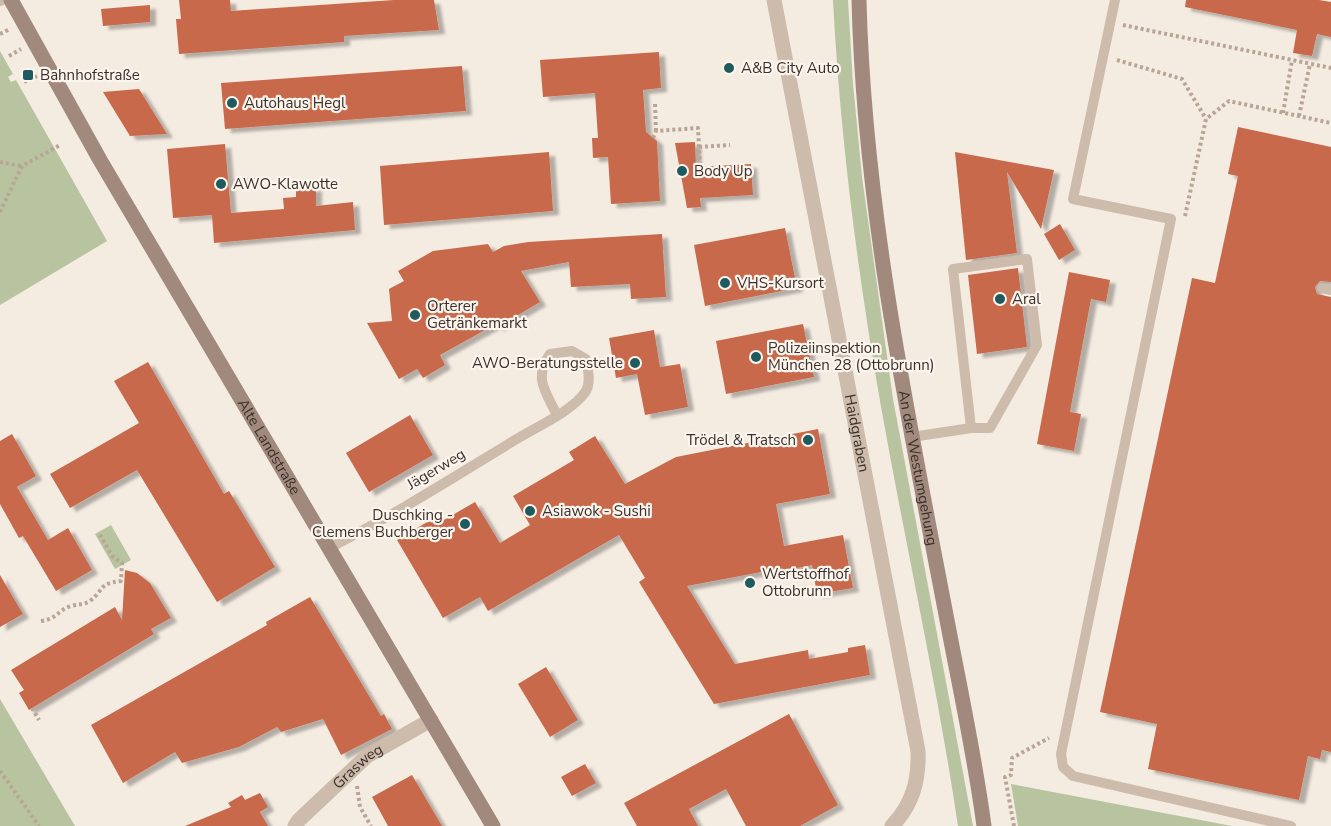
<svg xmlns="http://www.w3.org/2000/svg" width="1331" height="826" font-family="'Nunito Sans',sans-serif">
	<defs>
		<filter id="shadow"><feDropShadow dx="6" dy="4" stdDeviation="1.5" flood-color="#0004"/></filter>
	</defs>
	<rect width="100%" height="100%" fill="#f4ebe1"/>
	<g fill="#b8c4a0">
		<path d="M 833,0 L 848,0 L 853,84 L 862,177 L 893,399 L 973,826 L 958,826 C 937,684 905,543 880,401 C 857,268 840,135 833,0 Z"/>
		<path d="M 0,51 L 13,74 L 8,77 L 11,82 L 16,80 L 107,241 L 0,305 Z"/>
		<path d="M 111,525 L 131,560 L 115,569 L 95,534 Z"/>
		<path d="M 0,699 L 75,826 L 0,826 Z"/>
		<path d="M 1011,784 L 1232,826 L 1018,826 Z"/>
	</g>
	<g fill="#c8694b" filter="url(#shadow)">
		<path d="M 179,0 L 230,0 L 231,11 L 394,0 L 434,0 L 439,30 L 344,36 L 344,42 L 179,54 L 176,19 L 181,19 Z"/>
		<path d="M 1186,0 L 1319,0 L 1331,2 L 1331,37 L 1317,34 L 1312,56 L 1293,53 L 1297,30 L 1185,7 Z"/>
		<path d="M 150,5 L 150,22 L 103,26 L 101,9 Z"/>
		<path d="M 659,52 L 661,88 L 643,90 L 646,132 L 657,141 L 660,201 L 611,204 L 608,157 L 593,158 L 592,138 L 598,138 L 595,93 L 543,97 L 540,60 Z"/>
		<path d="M 462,66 L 466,111 L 225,129 L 221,83 Z"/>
		<path d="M 139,89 L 167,134 L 130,136 L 103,92 Z"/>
		<path d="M 1238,127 L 1331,147 L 1331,282 L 1320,281 L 1315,287 L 1317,294 L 1331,297 L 1331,752 L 1322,750 L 1320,759 L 1308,756 L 1299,800 L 1148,769 L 1157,724 L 1100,712 L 1192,278 L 1215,283 L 1238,176 L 1228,174 Z"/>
		<path d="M 695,142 L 696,167 L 751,164 L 753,195 L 700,198 L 701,207 L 687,208 L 675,143 Z"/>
		<path d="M 225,144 L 231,213 L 284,209 L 283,198 L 296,197 L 296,189 L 316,187 L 316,206 L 353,202 L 355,230 L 214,243 L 212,215 L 173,218 L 167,149 Z"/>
		<path d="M 549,152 L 553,211 L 384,225 L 380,166 Z"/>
		<path d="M 955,152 L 1054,170 L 1041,229 L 1007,172 L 1017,253 L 966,260 Z"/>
		<path d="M 1060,224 L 1075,250 L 1059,260 L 1044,234 Z"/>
		<path d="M 785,228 L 797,288 L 705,306 L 694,245 Z"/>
		<path d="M 662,234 L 666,297 L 631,299 L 630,284 L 571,287 L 569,262 L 521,271 L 540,302 L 498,327 L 496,324 L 440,355 L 445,365 L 423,378 L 417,369 L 399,379 L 367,323 L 392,321 L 389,289 L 404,281 L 398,271 L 433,251 L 488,244 L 493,252 L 504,246 L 528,242 Z"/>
		<path d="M 1018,268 L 1027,347 L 977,354 L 968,275 Z"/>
		<path d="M 1069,272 L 1110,280 L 1106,302 L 1091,299 L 1070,412 L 1081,414 L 1074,451 L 1037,444 Z"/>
		<path d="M 803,324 L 814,377 L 726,394 L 716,341 Z"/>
		<path d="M 654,330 L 660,367 L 680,364 L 688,407 L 645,415 L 637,374 L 616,378 L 609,338 Z"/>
		<path d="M 148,362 L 224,494 L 229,491 L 275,567 L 217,602 L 137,470 L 70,508 L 50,474 L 139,423 L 114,381 Z"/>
		<path d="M 410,415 L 433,455 L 369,492 L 346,453 Z"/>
		<path d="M 818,429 L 830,494 L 776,504 L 784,546 L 843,535 L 853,588 L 817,594 L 812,565 L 773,573 L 772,570 L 687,586 L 735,664 L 808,650 L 809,659 L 848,652 L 848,648 L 865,645 L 870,675 L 714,704 L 639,582 L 645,578 L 619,535 L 488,611 L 480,597 L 443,618 L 397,540 L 434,518 L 437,524 L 475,502 L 500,543 L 530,525 L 513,496 L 574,460 L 569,452 L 595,436 L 625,484 L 676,457 Z"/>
		<path d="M 12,434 L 36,476 L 17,487 L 48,540 L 68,528 L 92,570 L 56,591 L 23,536 L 19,538 L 0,504 L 0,441 Z"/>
		<path d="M 125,570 L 137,573 L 150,583 L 171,618 L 151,629 L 154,634 L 29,710 L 19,693 L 24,690 L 11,670 L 115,607 L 122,620 Z"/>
		<path d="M 0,575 L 23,614 L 0,627 Z"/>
		<path d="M 310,597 L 381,716 L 384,714 L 392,729 L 341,755 L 323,719 L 281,732 L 277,727 L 239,747 L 182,763 L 175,752 L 123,783 L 91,725 L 267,625 L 266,622 Z"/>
		<path d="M 546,667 L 578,720 L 550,737 L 518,684 Z"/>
		<path d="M 789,714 L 838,805 L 800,826 L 746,826 L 726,789 L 689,809 L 698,826 L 637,826 L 624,803 Z"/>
		<path d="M 585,764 L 596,783 L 572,796 L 561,777 Z"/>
		<path d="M 412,775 L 442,826 L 388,826 L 372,797 Z"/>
		<path d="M 260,793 L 268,807 L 260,812 L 268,826 L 185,826 L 231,807 L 228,803 L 242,795 L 245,800 Z"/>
	</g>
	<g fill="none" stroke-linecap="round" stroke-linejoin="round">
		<g stroke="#b9a596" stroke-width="4" stroke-dasharray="3 3" stroke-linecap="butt">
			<path d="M 1123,25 L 1331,68"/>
			<path d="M 0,34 L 10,29"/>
			<path d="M 9,56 L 21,49"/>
			<path d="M 1117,60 L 1182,79 L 1206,119"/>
			<path d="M 24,82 L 37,76"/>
			<path d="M 655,104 L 656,131"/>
			<path d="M 1283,113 L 1292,60"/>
			<path d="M 1299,116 L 1310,64"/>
			<path d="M 653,138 L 656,131 L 698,128 L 700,167"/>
			<path d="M 699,147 L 730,145"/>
			<path d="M 0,162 L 22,166"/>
			<path d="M 228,182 L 264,179"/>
			<path d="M 0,212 L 22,166 L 60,145"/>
			<path d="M 1185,216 L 1206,119 L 1229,101 L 1331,123"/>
			<path d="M 41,621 C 57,619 58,610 71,606 C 78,604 84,605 90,601 C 105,589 98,584 121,581 L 122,563 L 112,556 L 100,535"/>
			<path d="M 32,708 L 39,720"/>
			<path d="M 0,771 L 39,826"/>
			<path d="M 357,786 L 360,807 L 371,826"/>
			<path d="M 1014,826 L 1005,777 L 1011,775 L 1012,758 L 1049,738"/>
		</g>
		<g stroke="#cdbbac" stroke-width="10">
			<path d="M 1115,0 L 1073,199 L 1171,219 L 1061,754 L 1063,767 L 1073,776 L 1291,826"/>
			<path d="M 0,1 L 2,0"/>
			<path d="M 1322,288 L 1331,290"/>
			<path d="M 912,437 L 971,428 L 990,428 L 1037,345 L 1027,259 L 953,269 L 971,428"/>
			<path d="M 329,548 C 393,516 454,477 515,440 C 536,427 573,411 586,391 C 591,382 588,369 586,359 L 572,351 L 550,354 C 533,378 546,392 557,415"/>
		</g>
		<g stroke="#cdbbac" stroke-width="15">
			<path id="s1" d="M 774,0 L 918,751 C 919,780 913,804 892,826"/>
			<path id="s2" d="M 295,826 L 299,820 L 367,756 L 431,720"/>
		</g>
		<g stroke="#a18a7d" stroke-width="15">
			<path id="s3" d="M 11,0 L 100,160 L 493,826"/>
			<path id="s4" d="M 859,0 C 864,209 908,416 947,620 C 960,689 975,757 984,826"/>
		</g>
	</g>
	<g fill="#1f5a5e" stroke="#fbf5ee" stroke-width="2">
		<circle cx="729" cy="68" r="6"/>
		<rect x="22" y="69" width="12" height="12" rx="3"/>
		<circle cx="232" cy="103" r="6"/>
		<circle cx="682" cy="171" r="6"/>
		<circle cx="221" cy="184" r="6"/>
		<circle cx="725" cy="283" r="6"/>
		<circle cx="1000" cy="299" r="6"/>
		<circle cx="415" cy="315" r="6"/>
		<circle cx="756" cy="357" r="6"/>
		<circle cx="635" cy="363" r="6"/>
		<circle cx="808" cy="440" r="6"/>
		<circle cx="530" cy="511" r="6"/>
		<circle cx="465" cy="524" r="6"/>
		<circle cx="750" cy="583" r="6"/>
	</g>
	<g text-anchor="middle" stroke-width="4.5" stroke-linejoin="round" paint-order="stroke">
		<g font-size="15" fill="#3b302b" stroke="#fbf5ee" text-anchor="start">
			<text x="741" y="73">A&amp;B City Auto</text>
			<text x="40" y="80">Bahnhofstraße</text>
			<text x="244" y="108">Autohaus Hegl</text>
			<text x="694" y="176">Body Up</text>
			<text x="233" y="189">AWO-Klawotte</text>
			<text x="737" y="288">VHS-Kursort</text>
			<text x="1012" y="304">Aral</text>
			<text x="427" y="311">Orterer<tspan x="427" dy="17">Getränkemarkt</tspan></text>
			<text x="768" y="353">Polizeiinspektion<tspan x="768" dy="17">München 28 (Ottobrunn)</tspan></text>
			<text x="623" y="368" text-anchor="end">AWO-Beratungsstelle</text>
			<text x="796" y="445" text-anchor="end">Trödel &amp; Tratsch</text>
			<text x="542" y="516">Asiawok - Sushi</text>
			<text x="453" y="520" text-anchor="end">Duschking -<tspan x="453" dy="17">Clemens Buchberger</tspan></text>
			<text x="762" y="579">Wertstoffhof<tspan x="762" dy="17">Ottobrunn</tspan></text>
		</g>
		<g font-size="15" fill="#3b302b" stroke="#fbf5ee">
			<text dy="5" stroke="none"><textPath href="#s1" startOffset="441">Haidgraben</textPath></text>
			<text dy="5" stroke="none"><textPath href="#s3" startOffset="516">Alte Landstraße</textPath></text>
			<text dy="5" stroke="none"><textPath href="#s4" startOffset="472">An der Westumgehung</textPath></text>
			<text transform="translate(436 469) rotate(-31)" y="5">Jägerweg</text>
			<text dy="5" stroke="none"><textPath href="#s2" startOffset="87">Grasweg</textPath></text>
		</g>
	</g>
</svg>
